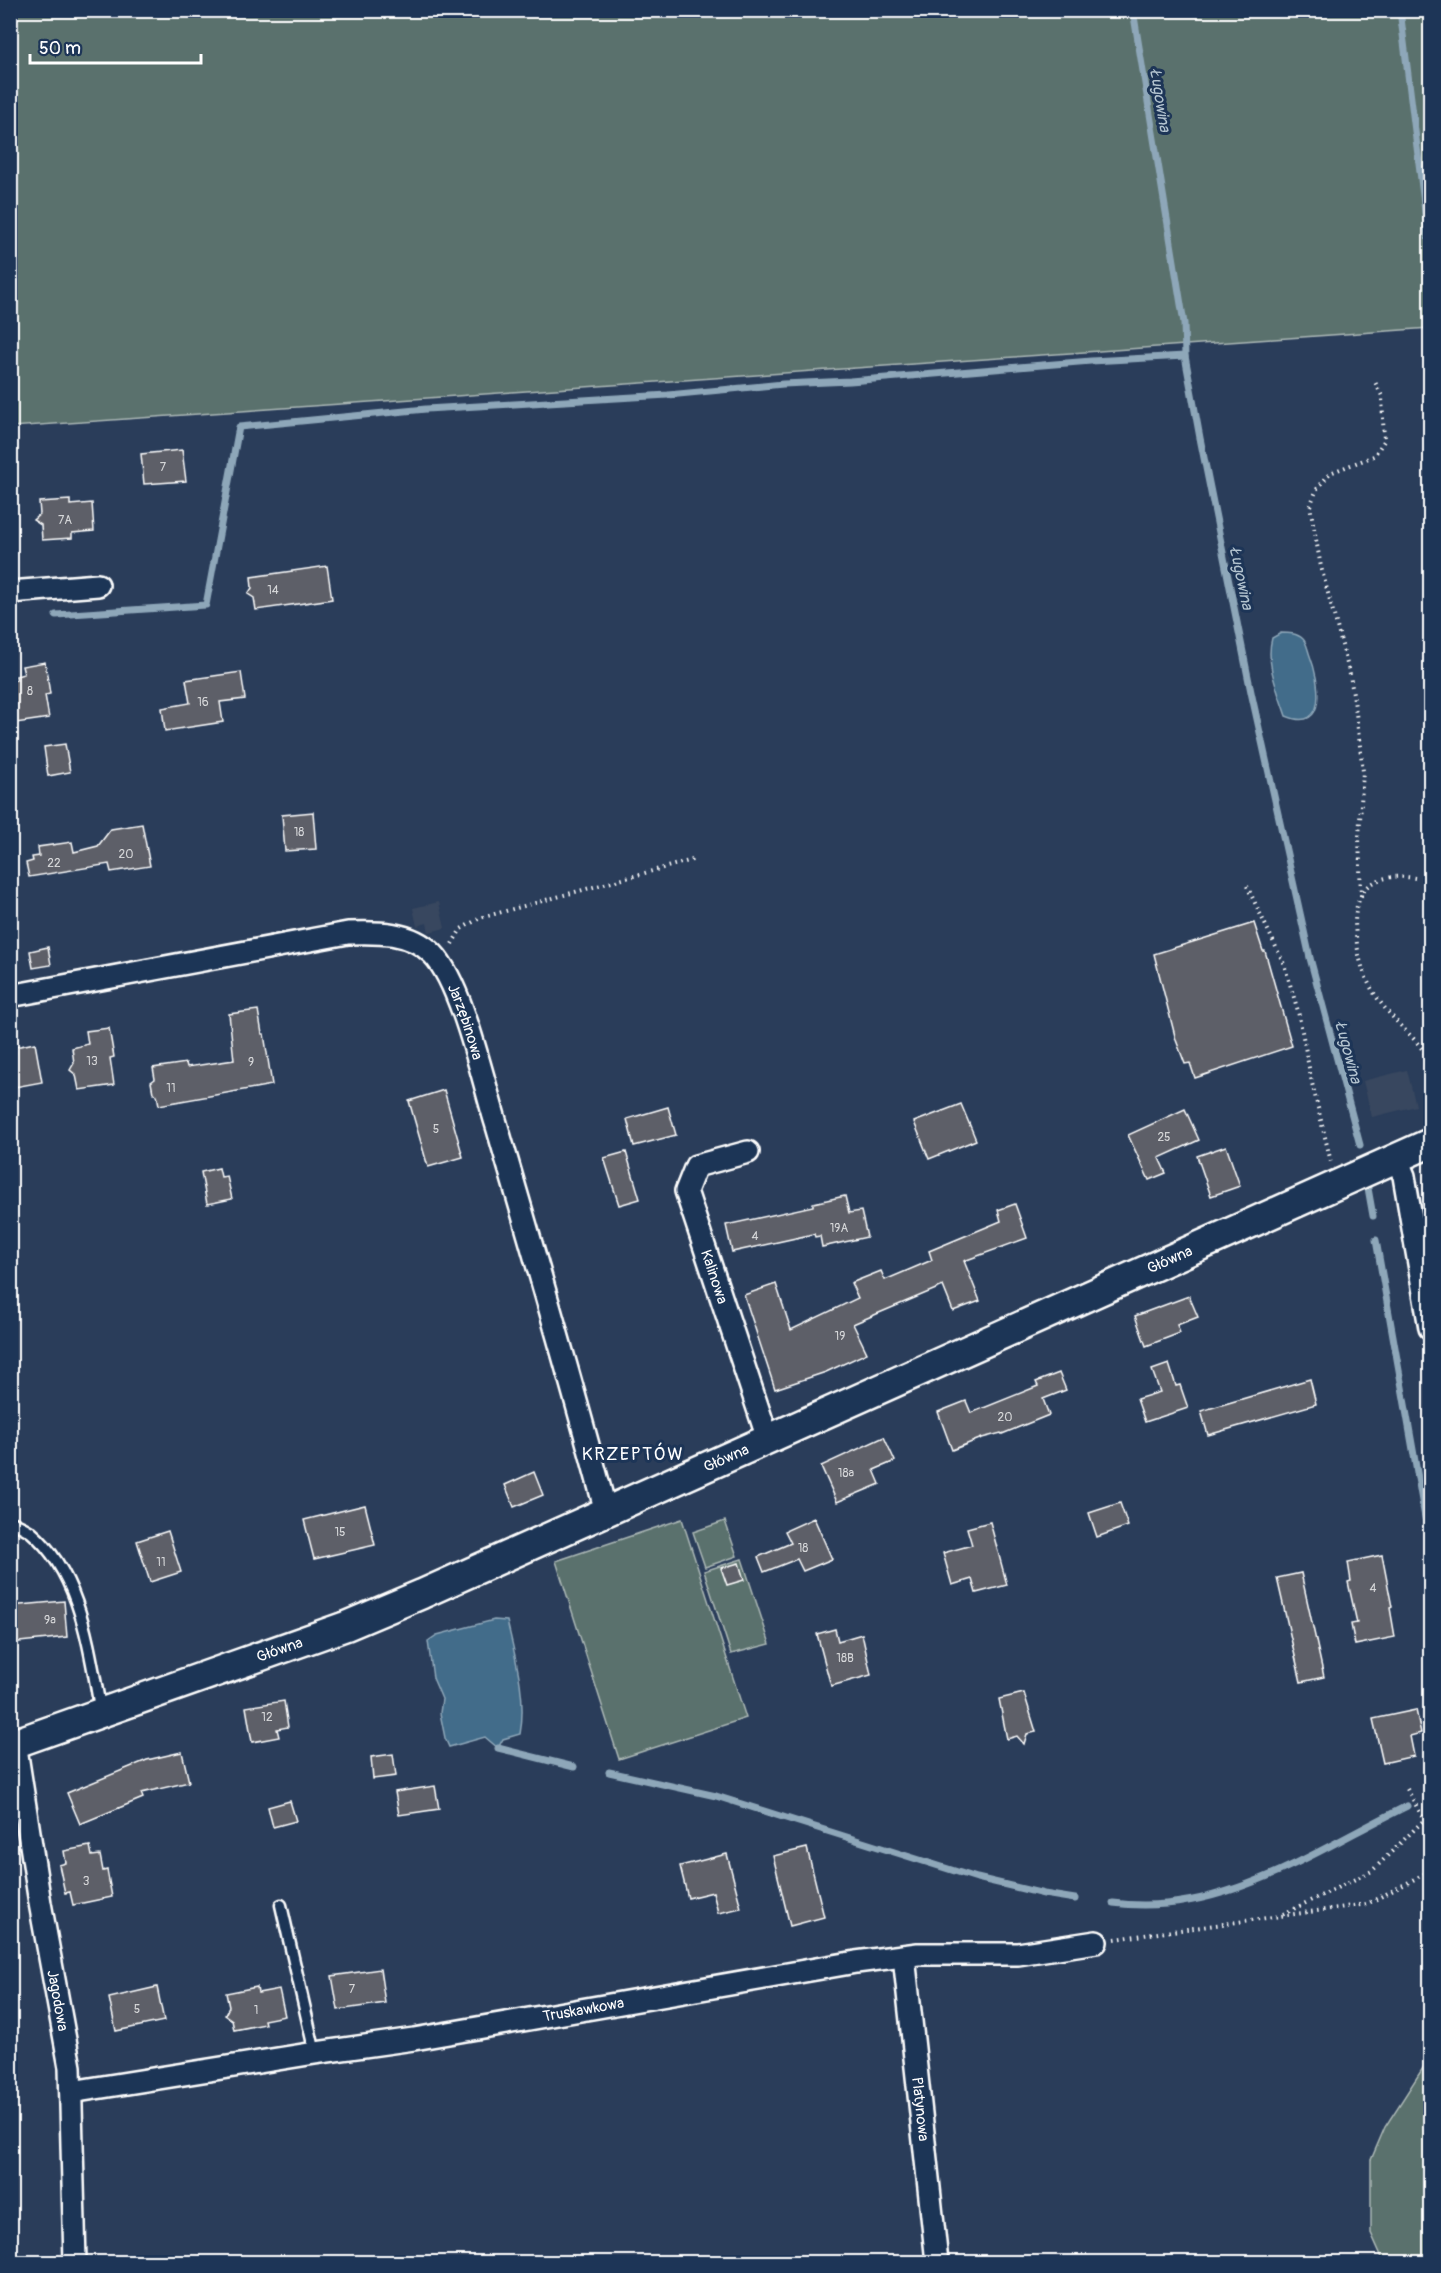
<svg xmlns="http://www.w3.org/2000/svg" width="1441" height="2273" font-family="Pangolin,sans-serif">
	<rect width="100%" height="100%" fill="#2a3d5a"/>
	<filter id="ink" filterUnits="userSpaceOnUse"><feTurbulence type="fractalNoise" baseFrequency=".0167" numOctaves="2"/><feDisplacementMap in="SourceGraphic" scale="12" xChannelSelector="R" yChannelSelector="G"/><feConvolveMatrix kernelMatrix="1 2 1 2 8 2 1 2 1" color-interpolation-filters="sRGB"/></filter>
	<g filter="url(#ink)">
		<g fill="#39475e">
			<path d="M 439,902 L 445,928 L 429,932 L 427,923 L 417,926 L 413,908 Z"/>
			<path d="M 1407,1070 L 1416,1106 L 1372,1117 L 1363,1081 Z"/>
		</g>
		<g fill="#5a716d" stroke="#acb8b6" stroke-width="1.5">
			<path d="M 11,10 L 1430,11 L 1430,328 L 11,427 Z"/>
			<path d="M 682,1519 L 746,1718 L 619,1759 L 556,1561 Z"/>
			<path d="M 725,1521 L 737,1556 L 705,1567 L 693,1532 Z"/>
			<path d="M 742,1559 L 770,1644 L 731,1654 L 704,1571 Z"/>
			<path d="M 1430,2057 L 1430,2262 L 1384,2262 L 1371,2233 L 1371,2160 L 1385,2127 Z"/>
		</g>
		<g fill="#436c8a" stroke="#8ea7b9" stroke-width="1.5">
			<path d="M 1281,633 C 1288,633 1297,633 1303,639 C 1307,643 1308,651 1310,656 C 1319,679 1329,734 1286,716 C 1278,692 1265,663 1272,638 Z"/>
			<path d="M 494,1620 L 507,1621 C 515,1656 527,1698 520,1734 L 503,1739 L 498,1748 L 485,1737 L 449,1747 L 445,1738 L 440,1713 L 442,1699 L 433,1678 L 428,1641 L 437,1635 Z"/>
		</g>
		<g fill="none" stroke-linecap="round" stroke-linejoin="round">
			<g stroke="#8ea7b9" stroke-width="7">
				<path d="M 1133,10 L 1184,323 L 1185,356 L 1200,438 L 1251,692 L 1310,958 L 1360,1145"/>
				<path d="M 1400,10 L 1430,252"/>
				<path d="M 56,615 L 206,605 L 239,427 L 426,409 L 668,395 L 783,384 L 850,381 L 1091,361 L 1185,356"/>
				<path d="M 10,619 L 14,618"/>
				<path d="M 1368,1188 L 1373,1216"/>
				<path d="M 1376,1240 L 1430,1546"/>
				<path d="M 498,1748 L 574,1767"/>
				<path d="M 609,1772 L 716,1796 L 977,1878 L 1044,1894 L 1075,1899"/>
				<path d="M 1113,1903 C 1220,1918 1315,1851 1407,1806"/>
			</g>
		</g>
		<g fill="#5d5f67" stroke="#fff" stroke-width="1.5">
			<path d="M 182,450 L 186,481 L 144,484 L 141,454 Z"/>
			<path d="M 70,500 L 70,505 L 92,503 L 94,531 L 72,533 L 72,538 L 42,540 L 41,525 L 33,520 L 40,514 L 39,502 Z"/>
			<path d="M 327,566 L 332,599 L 256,610 L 254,598 L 248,594 L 252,588 L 251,577 Z"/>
			<path d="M 45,662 L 50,694 L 45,695 L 49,718 L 16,723 L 13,704 L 10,703 L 10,681 L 17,680 L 16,676 L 24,674 L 22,666 Z"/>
			<path d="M 241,672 L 245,699 L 220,702 L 223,722 L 165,731 L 162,708 L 190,703 L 186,680 Z"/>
			<path d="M 65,744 L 70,772 L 48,776 L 44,747 Z"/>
			<path d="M 313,812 L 316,849 L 285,851 L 282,815 Z"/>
			<path d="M 142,824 L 150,866 L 111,872 L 109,864 L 29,877 L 26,863 L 33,861 L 32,857 L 39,856 L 38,847 L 72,842 L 74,852 L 98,846 L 111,829 Z"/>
			<path d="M 1254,923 L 1263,951 L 1265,951 L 1292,1046 L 1195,1078 L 1190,1063 L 1185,1064 L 1176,1040 L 1154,954 Z"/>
			<path d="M 48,947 L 51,965 L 33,968 L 30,951 Z"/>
			<path d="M 258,1010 L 262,1034 L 264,1034 L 272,1085 L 159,1105 L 157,1095 L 153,1093 L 151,1082 L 155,1079 L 153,1068 L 186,1063 L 187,1067 L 234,1060 L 229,1014 Z"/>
			<path d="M 109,1028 L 114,1057 L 110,1058 L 114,1085 L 79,1090 L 76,1075 L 70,1070 L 74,1063 L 72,1048 L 88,1044 L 86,1031 Z"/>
			<path d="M 35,1043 L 42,1082 L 15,1087 L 13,1081 L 10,1081 L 10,1053 L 16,1053 L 15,1047 Z"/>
			<path d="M 444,1090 L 463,1157 L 428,1167 L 409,1101 Z"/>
			<path d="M 961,1104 L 976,1140 L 929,1159 L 914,1122 Z"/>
			<path d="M 668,1107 L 676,1135 L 634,1146 L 627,1119 Z"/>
			<path d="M 1185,1109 L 1199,1140 L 1159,1158 L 1166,1173 L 1149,1180 L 1128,1135 Z"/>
			<path d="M 1226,1146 L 1240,1186 L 1211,1196 L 1197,1156 Z"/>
			<path d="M 626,1152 L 640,1199 L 619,1205 L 604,1158 Z"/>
			<path d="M 219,1168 L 221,1177 L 227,1176 L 232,1199 L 207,1204 L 201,1172 Z"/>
			<path d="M 845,1196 L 849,1213 L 861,1211 L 867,1237 L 822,1247 L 820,1236 L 815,1237 L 814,1234 L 732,1252 L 726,1225 L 813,1206 L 813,1203 Z"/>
			<path d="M 1015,1204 L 1027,1238 L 964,1261 L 980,1301 L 953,1311 L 943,1286 L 853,1324 L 867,1353 L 826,1372 L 775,1389 L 744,1295 L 776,1284 L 791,1330 L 858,1298 L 851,1283 L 881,1271 L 885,1280 L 932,1260 L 929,1251 L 1001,1221 L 998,1210 Z"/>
			<path d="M 1189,1296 L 1198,1317 L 1177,1325 L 1180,1333 L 1146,1346 L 1135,1316 Z"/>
			<path d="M 1169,1364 L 1176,1386 L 1180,1385 L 1188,1408 L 1145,1422 L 1137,1399 L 1160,1392 L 1152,1370 Z"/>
			<path d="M 1059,1373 L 1066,1390 L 1043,1399 L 1049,1415 L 1002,1434 L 1001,1433 L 982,1438 L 952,1450 L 938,1412 L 966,1401 L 971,1413 L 1038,1386 L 1036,1382 Z"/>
			<path d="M 1310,1379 L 1316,1404 L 1208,1435 L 1201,1411 Z"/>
			<path d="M 884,1437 L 895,1461 L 874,1470 L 880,1484 L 837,1502 L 821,1466 Z"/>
			<path d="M 534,1472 L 543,1495 L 514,1507 L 505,1485 Z"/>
			<path d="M 1120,1503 L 1128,1526 L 1097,1537 L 1089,1513 Z"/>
			<path d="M 365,1505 L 375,1545 L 314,1559 L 304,1520 Z"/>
			<path d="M 814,1518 L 832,1559 L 803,1571 L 797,1559 L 764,1572 L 758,1557 L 791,1543 L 785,1531 Z"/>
			<path d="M 990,1522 L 1007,1585 L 976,1593 L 972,1579 L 952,1585 L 943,1553 L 972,1545 L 967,1528 Z"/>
			<path d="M 168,1531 L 181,1572 L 150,1582 L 137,1541 Z"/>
			<path d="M 1382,1555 L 1392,1607 L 1390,1608 L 1395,1637 L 1355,1645 L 1351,1624 L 1357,1623 L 1348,1582 L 1351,1581 L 1348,1562 Z"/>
			<path d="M 739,1563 L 744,1580 L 727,1585 L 721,1568 Z"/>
			<path d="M 1301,1573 L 1324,1677 L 1301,1682 L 1277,1578 Z"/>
			<path d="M 64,1601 L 67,1637 L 10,1643 L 10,1606 Z"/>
			<path d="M 835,1629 L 838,1641 L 862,1634 L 871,1675 L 831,1686 L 817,1634 Z"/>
			<path d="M 1024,1693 L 1036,1732 L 1027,1734 L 1024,1744 L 1017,1736 L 1007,1739 L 999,1699 Z"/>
			<path d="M 284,1701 L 288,1727 L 277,1729 L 279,1737 L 252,1742 L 246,1707 Z"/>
			<path d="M 1416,1710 L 1421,1733 L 1410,1736 L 1414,1756 L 1383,1763 L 1373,1719 Z"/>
			<path d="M 182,1752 L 189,1782 L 141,1793 L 143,1798 L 80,1824 L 67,1793 L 147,1760 Z"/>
			<path d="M 393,1754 L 396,1776 L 373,1779 L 371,1757 Z"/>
			<path d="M 435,1786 L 439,1809 L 399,1815 L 395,1792 Z"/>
			<path d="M 290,1801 L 296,1821 L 273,1827 L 268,1807 Z"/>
			<path d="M 90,1846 L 92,1856 L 100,1855 L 103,1871 L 107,1870 L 112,1897 L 73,1905 L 70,1892 L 65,1893 L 59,1865 L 66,1863 L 64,1851 Z"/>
			<path d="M 807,1848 L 824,1917 L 790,1926 L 773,1856 Z"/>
			<path d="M 727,1854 L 741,1908 L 718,1913 L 713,1892 L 688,1898 L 680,1866 Z"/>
			<path d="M 380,1969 L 385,2003 L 338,2010 L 332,1976 Z"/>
			<path d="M 157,1987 L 164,2021 L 116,2031 L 109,1998 Z"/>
			<path d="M 257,1987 L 258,1993 L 279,1989 L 285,2016 L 264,2020 L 265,2024 L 234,2030 L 232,2020 L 225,2015 L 229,2007 L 226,1993 Z"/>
		</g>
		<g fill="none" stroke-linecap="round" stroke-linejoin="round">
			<defs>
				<g id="lane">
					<path d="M 10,1521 C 17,1525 26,1528 31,1532 C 82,1575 89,1651 101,1712"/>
					<path d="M 281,1905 L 315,2053"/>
				</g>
				<g id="street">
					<path d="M 10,592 L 98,585"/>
					<path id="s1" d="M 10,996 L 348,933 C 378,932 410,931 433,954 C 462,984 483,1081 496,1123 C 534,1253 572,1382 606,1512"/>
					<path id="s2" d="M 748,1152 L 696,1166 L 686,1191 L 768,1439"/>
					<path d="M 1397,1159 L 1404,1176 L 1430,1328"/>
					<path id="s3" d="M 15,1742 L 40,1903 L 70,2067 L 75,2262"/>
					<path id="s4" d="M 904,1956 L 937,2262"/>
					<path id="s5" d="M 71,2092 L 315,2053 L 414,2039 L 856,1962 L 918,1954 L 1018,1954 L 1096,1942"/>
				</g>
				<g id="secondary">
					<path id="s6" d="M 10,1745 L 346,1626 L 422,1594 L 1430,1143"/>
				</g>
			</defs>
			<use href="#lane" stroke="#fff" stroke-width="15"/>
			<use href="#street" stroke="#fff" stroke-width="26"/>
			<use href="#secondary" stroke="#fff" stroke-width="33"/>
			<g stroke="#fff" stroke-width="4" stroke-dasharray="1.5 4.5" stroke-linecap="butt">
				<path d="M 1415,878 C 1394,875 1370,876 1360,898 C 1353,912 1355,929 1357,944 C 1361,972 1371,993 1390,1014 C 1404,1031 1421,1042 1430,1063"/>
				<path d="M 1247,886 L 1284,964 L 1298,1011 L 1312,1083 L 1331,1162"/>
				<path d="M 1361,896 L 1359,837 L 1363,771 L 1356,713 L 1350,675 L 1321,567 L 1310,506 L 1317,489 L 1330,473 L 1374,456 L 1384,441 L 1382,396 L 1375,382"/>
				<path d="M 452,944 L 461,929 L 480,918 L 696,859"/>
				<path d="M 1407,1789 L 1424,1820"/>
				<path d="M 1283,1914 L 1372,1871 L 1424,1820 L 1430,1816"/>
				<path d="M 1115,1939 L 1367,1904 L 1430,1871"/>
			</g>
			<use href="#lane" stroke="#1d3557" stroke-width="10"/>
			<use href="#street" stroke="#1d3557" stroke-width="21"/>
			<use href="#secondary" stroke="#1d3557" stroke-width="28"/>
		</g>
	</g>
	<g text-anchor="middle" stroke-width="6" stroke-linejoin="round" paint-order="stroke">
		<g font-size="12" fill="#d6d7d9">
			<text x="163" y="471">7</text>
			<text x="65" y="524">7A</text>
			<text x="273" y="594">14</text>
			<text x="30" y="695">8</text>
			<text x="203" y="706">16</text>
			<text x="299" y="836">18</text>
			<text x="126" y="858">20</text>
			<text x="54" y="867">22</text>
			<text x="92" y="1065">13</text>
			<text x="251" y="1066">9</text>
			<text x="171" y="1092">11</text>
			<text x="436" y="1133">5</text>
			<text x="1164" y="1141">25</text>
			<text x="839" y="1232">19A</text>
			<text x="755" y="1240">4</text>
			<text x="840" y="1340">19</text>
			<text x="1005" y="1421">20</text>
			<text x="846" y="1477">18a</text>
			<text x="340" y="1536">15</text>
			<text x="803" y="1552">18</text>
			<text x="161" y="1566">11</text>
			<text x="1373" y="1592">4</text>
			<text x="50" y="1624">9a</text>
			<text x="845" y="1662">18B</text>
			<text x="267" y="1721">12</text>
			<text x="86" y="1885">3</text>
			<text x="352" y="1993">7</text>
			<text x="137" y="2013">5</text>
			<text x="256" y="2014">1</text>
		</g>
		<g font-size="15" fill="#fff" stroke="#1d3557">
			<text dy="5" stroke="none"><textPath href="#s1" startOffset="510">Jarzębinowa</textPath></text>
			<text dy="5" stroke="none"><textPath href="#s6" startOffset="1258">Główna</textPath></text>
			<text dy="5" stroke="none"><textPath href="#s2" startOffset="171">Kalinowa</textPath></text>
			<text dy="5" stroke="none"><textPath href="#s6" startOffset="772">Główna</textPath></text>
			<text dy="5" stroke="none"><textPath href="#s6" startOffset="286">Główna</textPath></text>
			<text dy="5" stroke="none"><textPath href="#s3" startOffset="262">Jagodowa</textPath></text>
			<text dy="5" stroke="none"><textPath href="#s5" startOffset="519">Truskawkowa</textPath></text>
			<text dy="5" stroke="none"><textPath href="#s4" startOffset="154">Platynowa</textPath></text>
		</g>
		<g font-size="16" font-style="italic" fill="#b4c4d0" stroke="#1d3557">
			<text transform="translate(1161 100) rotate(81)" y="6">Ługowina</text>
			<text transform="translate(1242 578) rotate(78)" y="6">Ługowina</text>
			<text transform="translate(1349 1052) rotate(75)" y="6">Ługowina</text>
		</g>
		<g font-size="18" letter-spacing="1.5" fill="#fff" stroke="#1d3557">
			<text x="633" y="1460">KRZEPTÓW</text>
		</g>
	</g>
	<rect width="1441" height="2273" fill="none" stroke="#1d3557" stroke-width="36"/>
	<rect x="18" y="18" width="1405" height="2237" fill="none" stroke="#fff" stroke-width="2" filter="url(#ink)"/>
	<path d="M30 54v9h171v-9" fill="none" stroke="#ffffff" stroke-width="3"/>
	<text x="39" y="54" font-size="18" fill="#ffffff" stroke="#1d3557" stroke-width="4.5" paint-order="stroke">50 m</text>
</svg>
